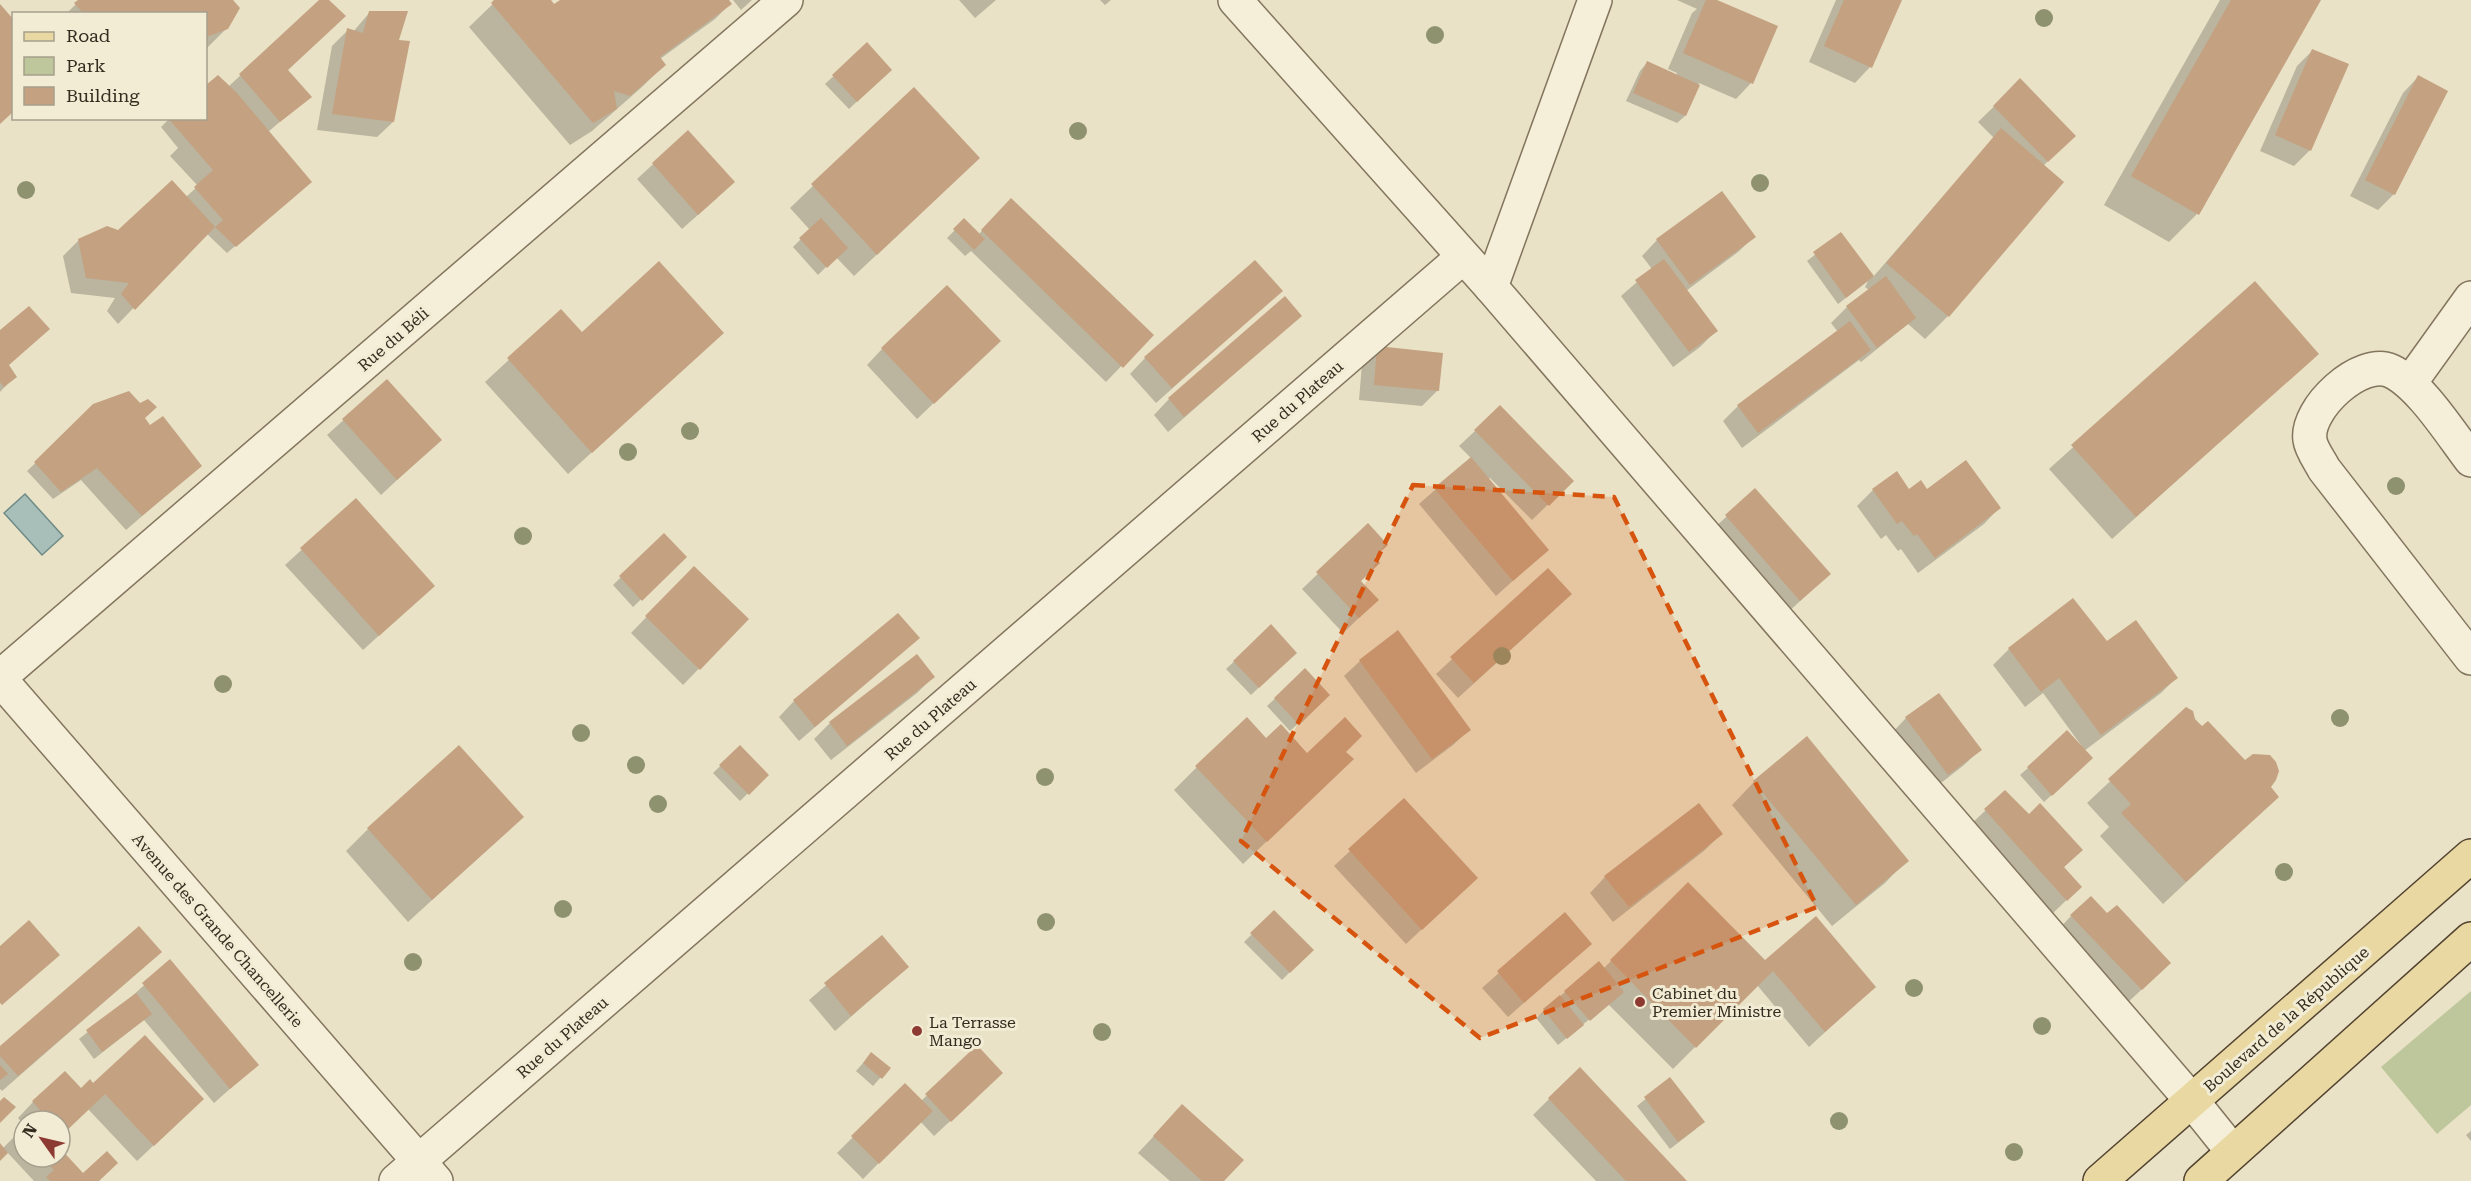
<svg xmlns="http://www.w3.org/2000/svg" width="2471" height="1181" font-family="'Roboto Serif',serif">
	<rect width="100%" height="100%" fill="#eae2c6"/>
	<path fill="#bec79b" d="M 2471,991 L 2471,1105 L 2437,1134 L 2381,1067 Z"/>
	<path fill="#a7beb9" stroke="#6f8b86" stroke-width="1.5" d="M 25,494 L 63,536 L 42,555 L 4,513 Z"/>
	<g fill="#0003">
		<path d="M 80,0 L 231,0 L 227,28 L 206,49 L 206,14 L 66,14 Z"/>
		<path d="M 321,0 L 326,0 L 286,70 L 310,96 L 268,132 L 310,182 L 227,253 L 206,233 L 118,324 L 107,311 L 115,298 L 71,293 L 63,256 L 79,240 L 118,232 L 186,197 L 198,186 L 170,156 L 178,148 L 161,127 L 170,118 L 206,118 L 206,87 L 218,77 L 228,87 Z"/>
		<path d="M 497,0 L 549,0 L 554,6 L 562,0 L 727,0 L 730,4 L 715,19 L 660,59 L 664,65 L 642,87 L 592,131 L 570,145 L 469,27 Z"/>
		<path d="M 733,0 L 752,0 L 741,10 Z"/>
		<path d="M 959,0 L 996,0 L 975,18 Z"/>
		<path d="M 1100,0 L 1111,0 L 1105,5 Z"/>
		<path d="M 1677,0 L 1714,0 L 1776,27 L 1751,83 L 1736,99 L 1699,83 L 1685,116 L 1677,123 L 1626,101 L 1640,71 L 1647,63 L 1676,76 L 1677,73 L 1668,69 L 1692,13 L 1697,9 Z"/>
		<path d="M 1836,0 L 1900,0 L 1870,67 L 1855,83 L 1809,62 Z"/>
		<path d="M 2220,0 L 2319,0 L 2197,214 L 2169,242 L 2104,205 Z"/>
		<path d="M 370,12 L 397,41 L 393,122 L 377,137 L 317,130 L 332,46 L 348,30 L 353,32 Z"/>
		<path d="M 867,45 L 890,70 L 849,109 L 825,84 Z"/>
		<path d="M 2313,50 L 2310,150 L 2294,166 L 2260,151 L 2297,66 Z"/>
		<path d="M 2418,77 L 2394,194 L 2378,210 L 2350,196 L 2403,93 Z"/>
		<path d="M 2020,81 L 2074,136 L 2043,166 L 2062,182 L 1948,316 L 1925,339 L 1908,324 L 1861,362 L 1859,360 L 1742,448 L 1723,421 L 1738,406 L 1838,332 L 1831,323 L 1847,307 L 1869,290 L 1865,287 L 1868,281 L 1838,304 L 1807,261 L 1841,234 L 1873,277 L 1994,138 L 1978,122 Z"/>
		<path d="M 914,89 L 956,180 L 854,276 L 836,257 L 818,275 L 793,247 L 810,230 L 790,208 Z"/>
		<path d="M 688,132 L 717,198 L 682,229 L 637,179 Z"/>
		<path d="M 1011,200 L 1151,335 L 1106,382 L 971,251 L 965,256 L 947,238 L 964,221 L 978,235 Z"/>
		<path d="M 1754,237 L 1738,252 L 1686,291 L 1716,331 L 1700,347 L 1673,367 L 1621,296 L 1652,269 L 1642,256 L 1657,240 Z"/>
		<path d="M 2255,283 L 2317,354 L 2112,539 L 2049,469 Z"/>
		<path d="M 1281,291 L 1156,403 L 1130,374 L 1145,358 Z"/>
		<path d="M 561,311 L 582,334 L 699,355 L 568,474 L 485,382 Z"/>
		<path d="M 1300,316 L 1168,432 L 1154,415 L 1169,399 Z"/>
		<path d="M 0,332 L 8,366 L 15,376 L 0,392 Z"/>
		<path d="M 1378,348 L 1438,390 L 1422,406 L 1359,400 L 1362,364 Z"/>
		<path d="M 882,349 L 983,356 L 917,419 L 867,365 Z"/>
		<path d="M 387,381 L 440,440 L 381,495 L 327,435 Z"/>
		<path d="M 144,418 L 150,427 L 200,466 L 126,530 L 81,480 L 53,499 L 27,471 L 62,438 Z"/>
		<path d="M 1475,431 L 1572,481 L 1532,520 L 1490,478 L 1488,479 L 1547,550 L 1496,596 L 1419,504 L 1471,458 L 1459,446 Z"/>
		<path d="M 1896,473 L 1909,491 L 1927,491 L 1999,508 L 1984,524 L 1918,573 L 1901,549 L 1898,551 L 1886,535 L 1881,539 L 1857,506 L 1873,490 Z"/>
		<path d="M 1755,490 L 1813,589 L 1784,616 L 1710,532 Z"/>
		<path d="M 356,500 L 417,601 L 363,650 L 285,565 Z"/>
		<path d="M 1368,526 L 1374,557 L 1359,582 L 1361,616 L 1343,633 L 1302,589 Z"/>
		<path d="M 664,535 L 685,557 L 633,607 L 613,585 Z"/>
		<path d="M 694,568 L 747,619 L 683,685 L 631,633 Z"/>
		<path d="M 1548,570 L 1554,610 L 1458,698 L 1436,674 Z"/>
		<path d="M 2073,600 L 2106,643 L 2176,678 L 2161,693 L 2084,751 L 2083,766 L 2044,802 L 2020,775 L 2028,768 L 2081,745 L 2043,693 L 2025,707 L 1993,665 L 2009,649 Z"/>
		<path d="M 1271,627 L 1295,653 L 1251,695 L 1226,669 Z"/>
		<path d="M 918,638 L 799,741 L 779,717 L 794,701 Z"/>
		<path d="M 916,656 L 933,677 L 917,693 L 831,760 L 814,739 L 830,723 Z"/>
		<path d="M 1360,661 L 1469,730 L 1453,745 L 1416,773 L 1344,676 Z"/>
		<path d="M 1305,670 L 1321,702 L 1290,731 L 1267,706 Z"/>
		<path d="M 2187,709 L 2193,719 L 2245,762 L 2253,755 L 2269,756 L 2254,819 L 2163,904 L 2100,836 L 2109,827 L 2087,803 Z"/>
		<path d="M 1906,718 L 1980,750 L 1964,765 L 1932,790 L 1891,734 Z"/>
		<path d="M 1266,740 L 1307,755 L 1345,752 L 1329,782 L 1243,864 L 1174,790 L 1197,767 Z"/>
		<path d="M 740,747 L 767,775 L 740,801 L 713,773 Z"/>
		<path d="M 1754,782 L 1907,860 L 1885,883 L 1832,926 L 1732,805 Z"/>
		<path d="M 2005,792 L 2028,817 L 2081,850 L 2063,868 L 2080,887 L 2051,915 L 1969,826 Z"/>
		<path d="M 1404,800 L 1461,893 L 1406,944 L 1334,866 Z"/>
		<path d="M 368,829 L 499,839 L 408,922 L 346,851 Z"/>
		<path d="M 1721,834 L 1705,850 L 1613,922 L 1590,893 L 1605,877 Z"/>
		<path d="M 1688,884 L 1765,962 L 1874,987 L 1809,1047 L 1757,985 L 1673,1069 L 1608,1004 L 1558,1045 L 1536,1018 L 1565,992 L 1603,969 Z"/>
		<path d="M 1274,912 L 1312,950 L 1282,980 L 1244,942 Z"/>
		<path d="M 1565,914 L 1590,944 L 1508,1017 L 1482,988 Z"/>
		<path d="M 2071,916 L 2153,979 L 2125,1005 L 2056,932 Z"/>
		<path d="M 882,937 L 907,967 L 835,1031 L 809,1000 Z"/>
		<path d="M 170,961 L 257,1065 L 214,1103 L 144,1020 L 94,1059 L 79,1039 L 128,1000 Z"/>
		<path d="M 144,967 L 2,1091 L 0,1089 L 0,1048 Z"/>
		<path d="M 977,1048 L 986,1088 L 934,1136 L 920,1121 L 863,1179 L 837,1153 L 905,1085 L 921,1101 Z"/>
		<path d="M 864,1062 L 889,1068 L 873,1086 L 856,1071 Z"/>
		<path d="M 1579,1069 L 1684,1181 L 1596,1181 L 1533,1115 Z"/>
		<path d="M 1670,1079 L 1696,1129 L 1670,1149 L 1637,1106 Z"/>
		<path d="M 93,1085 L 187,1114 L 137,1161 L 88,1109 L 60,1136 L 60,1121 L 24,1121 L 24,1125 L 18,1118 L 33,1102 L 81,1090 Z"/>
		<path d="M 1167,1122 L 1222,1181 L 1170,1181 L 1138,1153 Z"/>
		<path d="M 24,1127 L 24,1157 L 60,1157 L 60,1150 L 83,1175 L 98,1181 L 34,1181 L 7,1152 L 0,1159 L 0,1146 L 2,1149 Z"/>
		<path d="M 2471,1131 L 2471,1141 L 2466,1135 Z"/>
	</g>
	<g fill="#c4a180">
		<path d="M 78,0 L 233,0 L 240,8 L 228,29 L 206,37 L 206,14 L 84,14 L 74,3 Z"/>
		<path d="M 319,0 L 329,0 L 346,16 L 288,70 L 312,97 L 280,122 L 239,74 Z"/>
		<path d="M 494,0 L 551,0 L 554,4 L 560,0 L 729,0 L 732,4 L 660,57 L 666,65 L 630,96 L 614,91 L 617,109 L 593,123 L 491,3 Z"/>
		<path d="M 1706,0 L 1717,0 L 1778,26 L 1753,84 L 1683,53 Z"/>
		<path d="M 1844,0 L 1902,0 L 1872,68 L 1824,46 Z"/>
		<path d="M 2231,0 L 2321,0 L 2199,215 L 2131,176 Z"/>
		<path d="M 0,4 L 14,20 L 14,111 L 0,124 Z"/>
		<path d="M 369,11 L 408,11 L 399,40 L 410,41 L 394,122 L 332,114 L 347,28 L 363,33 Z"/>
		<path d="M 867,42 L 892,70 L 857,102 L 832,75 Z"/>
		<path d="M 2312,49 L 2349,64 L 2311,151 L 2275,135 Z"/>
		<path d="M 1647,61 L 1700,85 L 1686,116 L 1633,93 Z"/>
		<path d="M 218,75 L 236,92 L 312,182 L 236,247 L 215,227 L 223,220 L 194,187 L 213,170 L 168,118 L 206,118 L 206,85 Z"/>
		<path d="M 2418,75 L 2448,91 L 2395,195 L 2365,180 Z"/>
		<path d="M 2020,78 L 2076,136 L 2048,162 L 1993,106 Z"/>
		<path d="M 914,87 L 980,158 L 877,255 L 811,184 Z"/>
		<path d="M 2001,128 L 2064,182 L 1949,317 L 1886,263 Z"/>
		<path d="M 688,130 L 735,182 L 698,215 L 652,163 Z"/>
		<path d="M 172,180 L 215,227 L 135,310 L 121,294 L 129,283 L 86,278 L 78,239 L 107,226 L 118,230 Z"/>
		<path d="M 1722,191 L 1756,237 L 1690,285 L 1656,239 Z"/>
		<path d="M 1011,198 L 1154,335 L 1123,368 L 981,230 Z"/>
		<path d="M 821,218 L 848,248 L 827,268 L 799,238 Z"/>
		<path d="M 964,218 L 985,239 L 974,250 L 953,229 Z"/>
		<path d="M 1841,232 L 1874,276 L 1846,298 L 1813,252 Z"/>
		<path d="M 1664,259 L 1718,331 L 1689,352 L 1635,280 Z"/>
		<path d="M 1255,260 L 1283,291 L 1172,388 L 1144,357 Z"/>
		<path d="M 659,261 L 724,333 L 592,453 L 507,358 L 561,309 L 582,332 Z"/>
		<path d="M 1886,276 L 1916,318 L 1877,348 L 1846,306 Z"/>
		<path d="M 2255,281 L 2319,354 L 2136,517 L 2071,445 Z"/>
		<path d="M 947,285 L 1001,341 L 934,404 L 881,348 Z"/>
		<path d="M 1285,296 L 1302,316 L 1184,417 L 1168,398 Z"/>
		<path d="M 29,306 L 50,329 L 9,365 L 17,377 L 4,387 L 0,382 L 0,330 Z"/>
		<path d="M 1850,321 L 1871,350 L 1758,433 L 1737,405 Z"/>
		<path d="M 1377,346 L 1443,353 L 1439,391 L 1374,385 Z"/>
		<path d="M 387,379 L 442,440 L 397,480 L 342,419 Z"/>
		<path d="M 129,391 L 140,403 L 148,399 L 157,407 L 145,418 L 150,425 L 163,416 L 202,466 L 142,516 L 97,468 L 61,492 L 34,462 L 93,404 Z"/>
		<path d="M 1500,405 L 1574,481 L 1549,506 L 1474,430 Z"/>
		<path d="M 1471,457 L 1549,550 L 1513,581 L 1434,488 Z"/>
		<path d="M 1966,460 L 2001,508 L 1935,558 L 1917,534 L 1914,536 L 1902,521 L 1897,524 L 1872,489 L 1897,471 L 1909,489 L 1921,480 L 1927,489 Z"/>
		<path d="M 1755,488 L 1831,574 L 1800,601 L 1725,515 Z"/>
		<path d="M 356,498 L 435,586 L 379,636 L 300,548 Z"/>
		<path d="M 1368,523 L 1388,545 L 1375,557 L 1380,563 L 1361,581 L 1379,600 L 1359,618 L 1316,572 Z"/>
		<path d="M 664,533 L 687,557 L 642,601 L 619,576 Z"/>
		<path d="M 694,566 L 749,619 L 700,670 L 645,616 Z"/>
		<path d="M 1548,568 L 1572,594 L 1474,683 L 1450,657 Z"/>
		<path d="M 2073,598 L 2107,641 L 2136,620 L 2178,678 L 2101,735 L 2059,678 L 2041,692 L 2008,648 Z"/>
		<path d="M 898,613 L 920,638 L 815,727 L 793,700 Z"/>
		<path d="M 1271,624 L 1297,653 L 1259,688 L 1233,661 Z"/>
		<path d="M 1398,630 L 1471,730 L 1432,759 L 1359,660 Z"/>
		<path d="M 917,654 L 935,677 L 847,746 L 829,722 Z"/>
		<path d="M 1305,668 L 1330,695 L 1299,725 L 1274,698 Z"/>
		<path d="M 1939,693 L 1982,750 L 1948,775 L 1905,717 Z"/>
		<path d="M 2186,707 L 2193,711 L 2195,719 L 2202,726 L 2208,721 L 2245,760 L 2253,754 L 2270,755 L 2276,762 L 2279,771 L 2276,780 L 2271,787 L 2279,797 L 2186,882 L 2121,813 L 2131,804 L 2108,779 Z"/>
		<path d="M 1247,717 L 1266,738 L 1281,724 L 1307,753 L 1345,717 L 1362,736 L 1346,752 L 1354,759 L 1267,842 L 1195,766 Z"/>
		<path d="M 2067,730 L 2093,758 L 2052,796 L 2027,767 Z"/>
		<path d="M 1807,736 L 1909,861 L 1856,905 L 1753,781 Z"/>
		<path d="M 459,745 L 524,817 L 432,900 L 367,828 Z"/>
		<path d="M 740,745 L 769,775 L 749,795 L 719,765 Z"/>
		<path d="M 2005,790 L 2029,814 L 2040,803 L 2083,850 L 2064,867 L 2082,887 L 2067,901 L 1984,809 Z"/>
		<path d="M 1404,798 L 1478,878 L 1422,930 L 1348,849 Z"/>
		<path d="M 1699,803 L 1723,834 L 1629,907 L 1604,876 Z"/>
		<path d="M 1688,882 L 1765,960 L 1816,916 L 1876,987 L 1825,1032 L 1773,971 L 1696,1048 L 1610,960 Z"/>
		<path d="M 2091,896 L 2107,913 L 2117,905 L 2171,963 L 2142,990 L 2070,915 Z"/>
		<path d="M 1274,910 L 1314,950 L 1290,973 L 1250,933 Z"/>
		<path d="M 1565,912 L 1592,944 L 1524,1003 L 1497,971 Z"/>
		<path d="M 29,920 L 60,955 L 2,1005 L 0,1003 L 0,946 Z"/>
		<path d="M 139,926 L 162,952 L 18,1076 L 0,1056 L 0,1046 Z"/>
		<path d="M 882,935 L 909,967 L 851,1016 L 824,983 Z"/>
		<path d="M 170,959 L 259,1065 L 230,1089 L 142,983 Z"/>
		<path d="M 1599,961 L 1624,992 L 1590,1021 L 1564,991 Z"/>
		<path d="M 136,993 L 152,1014 L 102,1052 L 86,1030 Z"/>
		<path d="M 1560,995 L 1584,1025 L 1567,1039 L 1543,1009 Z"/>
		<path d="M 145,1035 L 204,1099 L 154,1146 L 105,1094 L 60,1137 L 60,1121 L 29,1121 L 40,1110 L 32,1101 L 65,1071 L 81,1088 L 90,1079 L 93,1083 Z"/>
		<path d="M 977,1045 L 1003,1073 L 951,1122 L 925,1094 Z"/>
		<path d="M 871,1052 L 891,1068 L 882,1079 L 863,1063 Z"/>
		<path d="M 0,1065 L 8,1074 L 0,1080 Z"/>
		<path d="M 1580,1067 L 1687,1181 L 1626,1181 L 1548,1098 Z"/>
		<path d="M 1670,1077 L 1705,1122 L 1678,1142 L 1644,1097 Z"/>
		<path d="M 905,1083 L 933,1111 L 879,1164 L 851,1136 Z"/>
		<path d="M 4,1097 L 16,1107 L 0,1123 L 0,1101 Z"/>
		<path d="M 1182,1104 L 1244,1160 L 1224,1181 L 1202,1181 L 1153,1136 Z"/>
		<path d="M 24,1125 L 24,1138 L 17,1131 Z"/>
		<path d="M 0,1143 L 8,1153 L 0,1161 Z"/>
		<path d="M 60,1148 L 83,1173 L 107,1151 L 118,1163 L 99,1181 L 50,1181 L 46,1177 L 54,1170 L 41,1157 L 60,1157 Z"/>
	</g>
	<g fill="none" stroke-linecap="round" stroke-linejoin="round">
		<defs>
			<g id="minor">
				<path d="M 1235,0 L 1491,287 L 2192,1101 L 2233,1152"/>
				<path d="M 1491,287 L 1595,0"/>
				<path d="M 2410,383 L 2471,298"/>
				<path d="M 2471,460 C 2451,434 2420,384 2391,371 C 2361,357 2305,409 2310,440 C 2311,449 2320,461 2324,469 L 2471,658"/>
				<path d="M 0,677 L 786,0"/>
				<path d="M 0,679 L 436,1181"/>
				<path d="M 396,1181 L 1463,257"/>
			</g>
			<g id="major">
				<path d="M 2100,1181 L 2471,856"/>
				<path d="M 2201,1181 L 2471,939"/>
			</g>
		</defs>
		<use href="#minor" stroke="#83755e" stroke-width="36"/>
		<use href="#major" stroke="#524331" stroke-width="36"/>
		<use href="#minor" stroke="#f5efd9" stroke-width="33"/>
		<use href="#major" stroke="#e9d8a2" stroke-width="33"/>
	</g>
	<g fill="#8e926f">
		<circle cx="2044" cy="18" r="9"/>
		<circle cx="1435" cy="35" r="9"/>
		<circle cx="1078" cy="131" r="9"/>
		<circle cx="1760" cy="183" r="9"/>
		<circle cx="26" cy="190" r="9"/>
		<circle cx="690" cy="431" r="9"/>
		<circle cx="628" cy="452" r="9"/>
		<circle cx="2396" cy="486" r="9"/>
		<circle cx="523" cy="536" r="9"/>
		<circle cx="1502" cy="656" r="9"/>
		<circle cx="223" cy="684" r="9"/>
		<circle cx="2340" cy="718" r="9"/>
		<circle cx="581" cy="733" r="9"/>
		<circle cx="636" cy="765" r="9"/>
		<circle cx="1045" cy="777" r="9"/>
		<circle cx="658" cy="804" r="9"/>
		<circle cx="2284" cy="872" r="9"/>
		<circle cx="563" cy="909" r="9"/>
		<circle cx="1046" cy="922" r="9"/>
		<circle cx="413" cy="962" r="9"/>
		<circle cx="1914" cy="988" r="9"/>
		<circle cx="2042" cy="1026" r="9"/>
		<circle cx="1102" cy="1032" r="9"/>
		<circle cx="1839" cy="1121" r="9"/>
		<circle cx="2014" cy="1152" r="9"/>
	</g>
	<path fill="#d6540e" fill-opacity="0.2" stroke="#d6540e" stroke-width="4.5" stroke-dasharray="12 8" stroke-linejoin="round" d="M 1413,485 L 1614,497 L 1817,907 L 1480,1038 L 1241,841 Z"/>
	<g fill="#8d3a33" stroke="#f2ecd5" stroke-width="2">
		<circle cx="1640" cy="1002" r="6"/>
		<circle cx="917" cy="1031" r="6"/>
	</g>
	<g text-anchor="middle" stroke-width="6" stroke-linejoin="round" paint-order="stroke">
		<g font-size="16" fill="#352c20" stroke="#f2ecd5">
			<text transform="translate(393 339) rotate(-41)" y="6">Rue du Béli</text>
			<text transform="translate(1297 401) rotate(-41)" y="6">Rue du Plateau</text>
			<text transform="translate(930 719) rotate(-41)" y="6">Rue du Plateau</text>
			<text transform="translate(218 930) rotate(49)" y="6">Avenue des Grande Chancellerie</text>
			<text transform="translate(2286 1019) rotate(-41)" y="6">Boulevard de la République</text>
			<text transform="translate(562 1037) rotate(-41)" y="6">Rue du Plateau</text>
		</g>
		<g font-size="16" fill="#352c20" stroke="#f2ecd5" text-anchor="start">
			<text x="1652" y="999">Cabinet du<tspan x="1652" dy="18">Premier Ministre</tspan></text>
			<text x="929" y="1028">La Terrasse<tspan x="929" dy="18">Mango</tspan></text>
		</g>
	</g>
	<rect x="12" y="12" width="195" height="108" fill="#f2ecd5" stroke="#a69f8d" stroke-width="1.5"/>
	<rect x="24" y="32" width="30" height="9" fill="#e9d8a2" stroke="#a69f8d" stroke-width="1.5"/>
	<text x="66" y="42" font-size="18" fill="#352c20">Road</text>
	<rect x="24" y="57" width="30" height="18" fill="#bec79b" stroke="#a69f8d" stroke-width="1.5"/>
	<text x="66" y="72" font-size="18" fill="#352c20">Park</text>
	<rect x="24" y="87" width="30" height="18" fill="#c4a180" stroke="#a69f8d" stroke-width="1.5"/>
	<text x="66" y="102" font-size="18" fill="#352c20">Building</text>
	<g transform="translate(42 1139) rotate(304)"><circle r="28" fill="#f2ecd5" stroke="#a69f8d" stroke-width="1.5"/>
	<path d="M0-4.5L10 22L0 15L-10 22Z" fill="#8d3a33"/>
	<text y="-9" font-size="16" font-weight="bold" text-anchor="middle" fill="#352c20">N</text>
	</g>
</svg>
